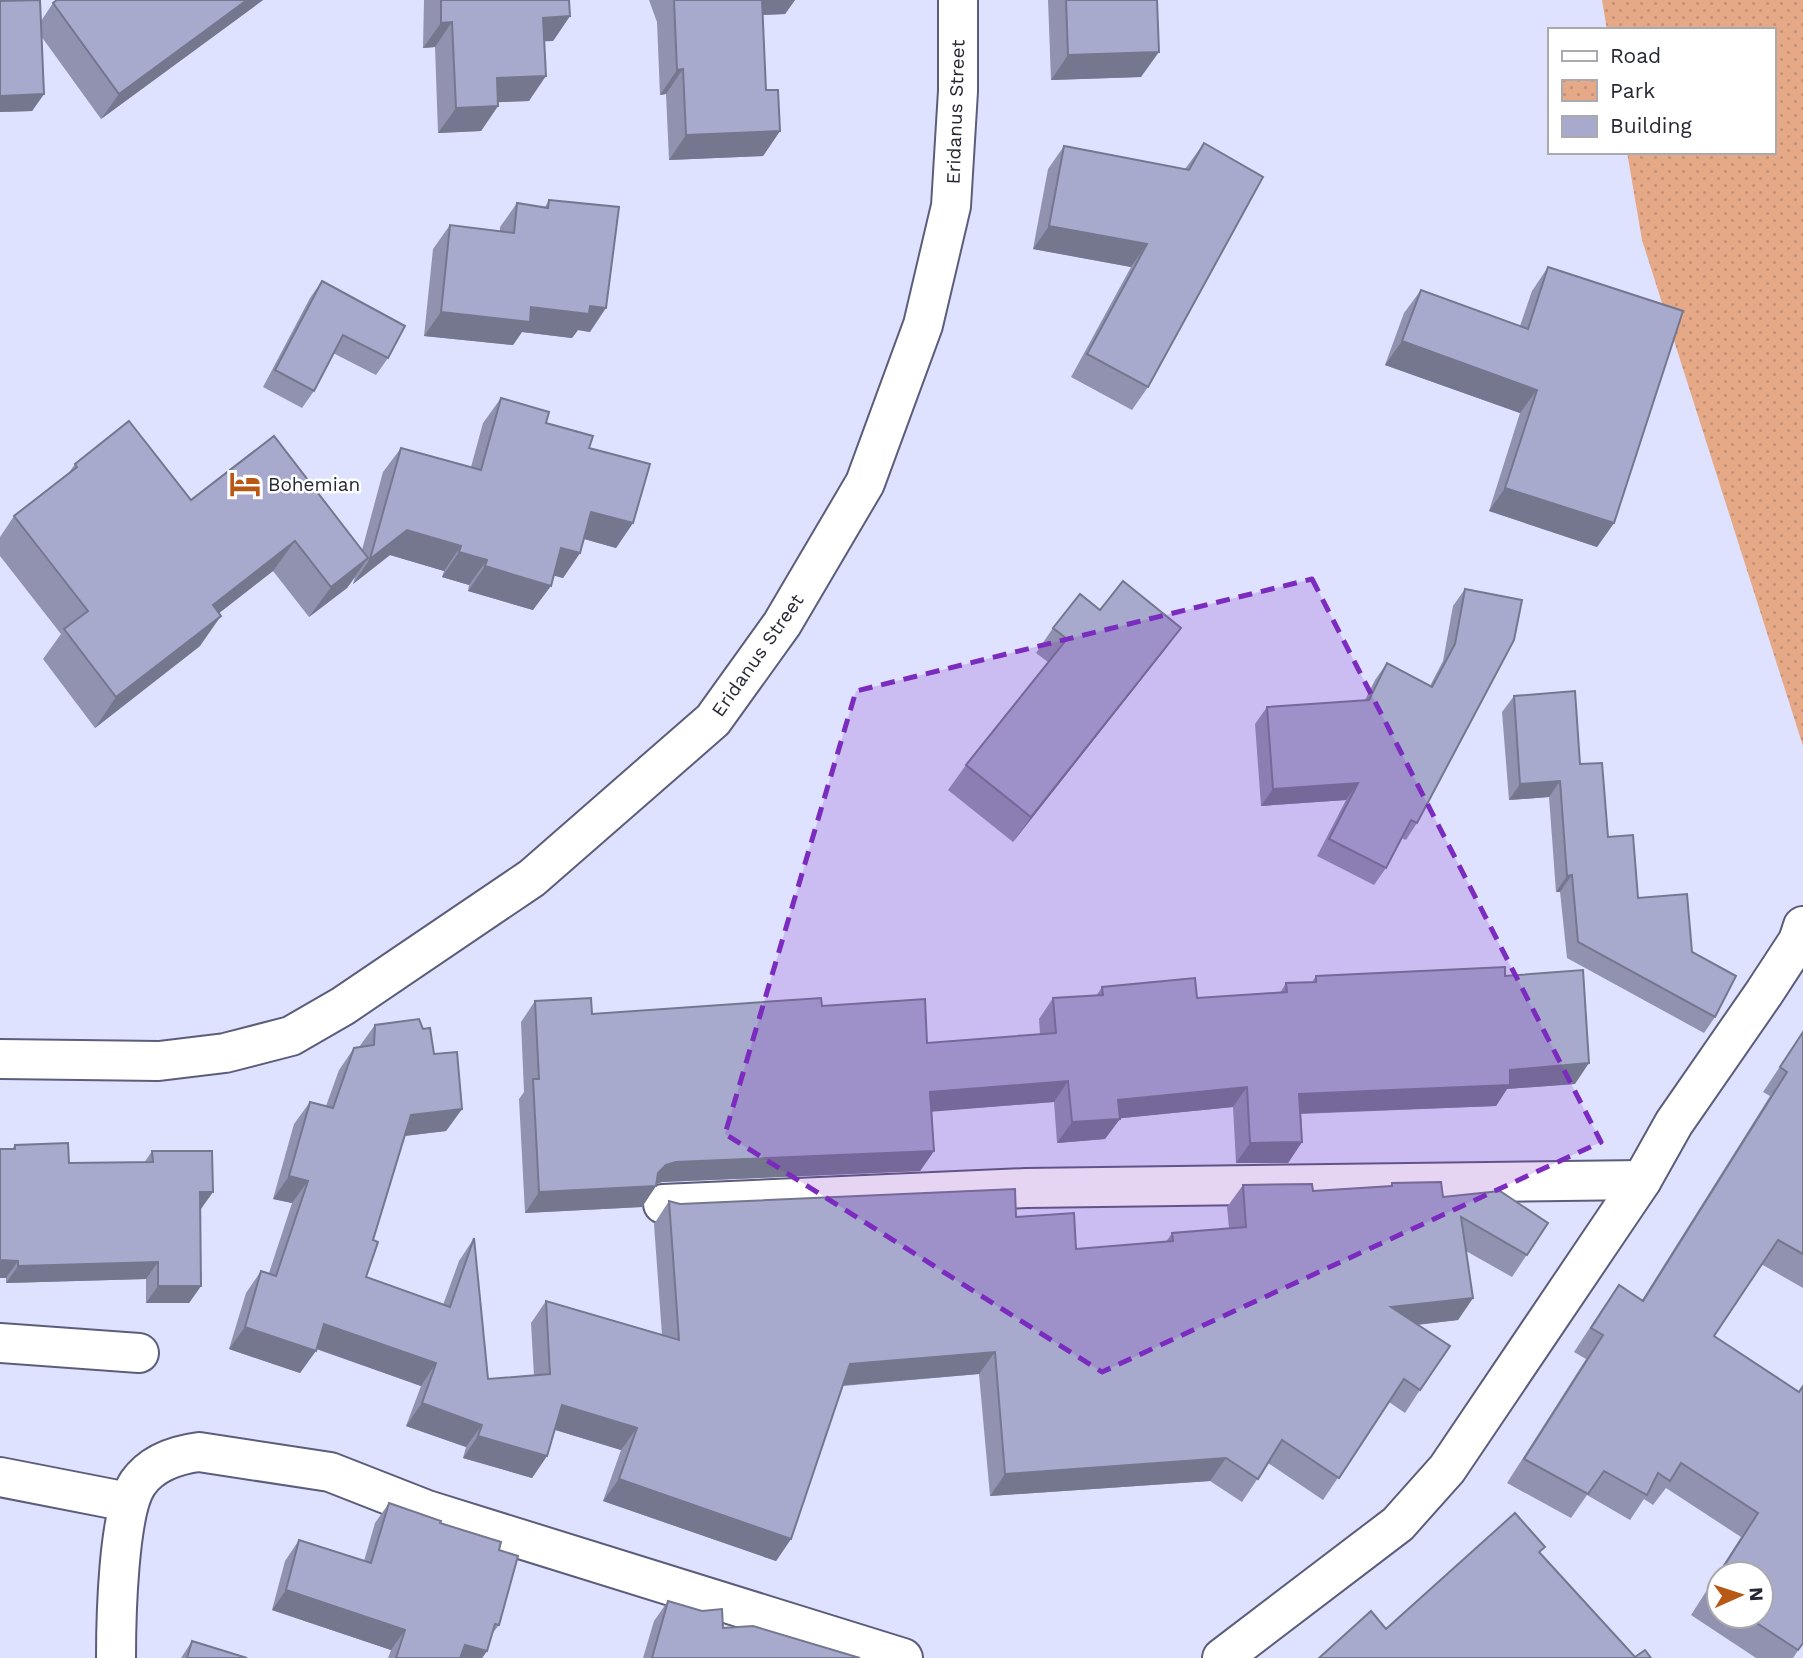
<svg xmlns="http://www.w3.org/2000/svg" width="1803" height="1658" font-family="'Work Sans',sans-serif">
	<defs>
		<pattern id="park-dots" width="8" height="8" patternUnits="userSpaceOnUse" patternTransform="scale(1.75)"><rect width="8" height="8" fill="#e6a988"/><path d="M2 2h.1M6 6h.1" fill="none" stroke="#c59176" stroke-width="1.8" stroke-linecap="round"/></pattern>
	</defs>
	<rect width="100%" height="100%" fill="#dfe2fe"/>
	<path fill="url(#park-dots)" d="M 1602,0 L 1803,0 L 1803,746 L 1642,240 L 1627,152 L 1773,152 L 1773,30 L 1607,30 Z"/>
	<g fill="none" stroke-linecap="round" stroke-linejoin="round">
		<defs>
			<g id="street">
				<path d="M 0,1059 L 159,1061 L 225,1053 L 291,1036 L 343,1006 L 532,878 L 713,720 L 782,624 L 865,483 L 923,325 L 951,206 L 958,91 L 958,0"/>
				<path d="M 663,1204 L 1026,1188 L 1642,1180"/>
				<path d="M 0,1343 L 139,1353"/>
				<path d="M 0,1477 L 128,1502"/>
				<path d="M 116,1658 C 116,1620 118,1512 138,1483 C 152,1463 176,1455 199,1452 L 330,1472 L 427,1510 L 903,1658"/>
				<path d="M 1222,1658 L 1398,1524 L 1447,1469 L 1642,1180 L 1674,1123 L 1764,993 L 1798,941 L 1803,926"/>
			</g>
		</defs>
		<use href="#street" stroke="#5b5d7b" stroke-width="42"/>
		<use href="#street" stroke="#fff" stroke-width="38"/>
	</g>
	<g fill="#9092af" fill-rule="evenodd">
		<path d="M 263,0 L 101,119 L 41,36 L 44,94 L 32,111 L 0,112 L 0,1 L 41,21 L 53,3 Z"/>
		<path d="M 424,0 L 569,0 L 570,16 L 553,41 L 544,41 L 529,101 L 498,102 L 498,106 L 481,131 L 438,133 L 435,47 L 423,48 Z"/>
		<path d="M 649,0 L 795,0 L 785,14 L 762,15 L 766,90 L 780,131 L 763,156 L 669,160 L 666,94 L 660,95 L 657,22 Z"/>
		<path d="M 1048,0 L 1157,0 L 1141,77 L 1051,80 Z"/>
		<path d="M 1204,143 L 1148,387 L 1132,410 L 1071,377 L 1131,267 L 1033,249 L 1048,169 L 1064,146 L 1185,169 Z"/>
		<path d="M 549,200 L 590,332 L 578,330 L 572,338 L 522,332 L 513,345 L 424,336 L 433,249 L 450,225 L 500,232 L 500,227 L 517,203 L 545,207 Z"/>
		<path d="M 1548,267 L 1614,523 L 1597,547 L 1489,511 L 1520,413 L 1385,365 L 1404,313 L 1421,290 L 1520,326 L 1532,291 Z"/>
		<path d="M 322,281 L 388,358 L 376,375 L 333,353 L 314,391 L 302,408 L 263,387 L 310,298 Z"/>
		<path d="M 501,398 L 589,448 L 633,523 L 616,548 L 584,539 L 580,553 L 563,578 L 553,575 L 533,610 L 468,591 L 469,585 L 442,577 L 444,571 L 390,555 L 353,584 L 355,577 L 347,588 L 309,617 L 273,571 L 219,613 L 200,646 L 95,728 L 43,659 L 61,634 L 0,556 L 0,537 L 14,516 L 66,477 L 75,464 L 191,500 L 362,550 L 383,472 L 401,448 L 471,467 L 483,423 Z"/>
		<path d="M 1465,589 L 1522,600 L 1417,823 L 1406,840 L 1401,838 L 1386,868 L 1374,885 L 1317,856 L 1346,800 L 1261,806 L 1255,724 L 1267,707 L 1365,700 L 1375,680 L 1387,663 L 1430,686 L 1443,661 L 1453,606 Z"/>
		<path d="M 1100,610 L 1181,628 L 1163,652 L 1013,842 L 948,790 L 966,765 L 1048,662 L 1036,653 L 1053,628 Z"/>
		<path d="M 1514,696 L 1580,764 L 1608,837 L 1638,898 L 1692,952 L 1715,1017 L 1704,1033 L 1567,958 L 1560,892 L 1556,892 L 1549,797 L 1509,800 L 1502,712 Z"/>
		<path d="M 1316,976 L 1505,976 L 1575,1084 L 1507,1089 L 1496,1106 L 1301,1114 L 1302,1142 L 1288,1163 L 1236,1163 L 1233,1107 L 1120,1118 L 1105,1139 L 1057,1143 L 1054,1102 L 932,1111 L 934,1151 L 920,1171 L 662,1182 L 656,1184 L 656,1186 L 642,1207 L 525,1213 L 519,1099 L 524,1092 L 521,1022 L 535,1001 L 592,1014 L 822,1006 L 927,1043 L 1040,1034 L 1039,1019 L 1053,998 L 1096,996 L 1102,987 L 1197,998 L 1280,993 L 1286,983 L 1312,982 Z"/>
		<path d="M 375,1025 L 434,1054 L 462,1109 L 446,1131 L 405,1136 L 373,1240 L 366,1277 L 443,1305 L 459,1261 L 474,1238 L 488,1379 L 534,1376 L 531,1323 L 546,1301 L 662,1335 L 654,1224 L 669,1201 L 680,1204 L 1016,1217 L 1076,1249 L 1166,1242 L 1172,1233 L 1229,1228 L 1227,1207 L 1243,1185 L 1313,1191 L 1390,1186 L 1392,1183 L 1443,1197 L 1548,1223 L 1512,1277 L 1466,1251 L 1473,1298 L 1458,1320 L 1418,1325 L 1420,1390 L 1405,1413 L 1389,1402 L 1323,1500 L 1268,1463 L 1242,1502 L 1210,1481 L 990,1496 L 979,1374 L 843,1386 L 791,1539 L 776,1561 L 603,1501 L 621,1450 L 555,1430 L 547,1456 L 532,1478 L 463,1458 L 466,1447 L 406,1426 L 421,1386 L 316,1349 L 300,1373 L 229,1349 L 246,1293 L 261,1271 L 269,1273 L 292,1203 L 273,1199 L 294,1124 L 310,1102 L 326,1106 L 339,1070 L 354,1048 L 359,1047 Z"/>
		<path d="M 1803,1032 L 1803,1288 L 1761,1264 L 1714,1336 L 1803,1643 L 1793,1658 L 1756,1658 L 1691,1615 L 1741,1537 L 1666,1488 L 1653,1505 L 1644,1499 L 1630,1520 L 1587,1495 L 1571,1518 L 1507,1483 L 1586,1359 L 1574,1352 L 1602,1309 L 1619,1285 L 1642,1300 L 1770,1096 L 1763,1092 ZM 1719,1574 L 1761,1616 L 1719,1616 Z"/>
		<path d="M 15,1145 L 69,1163 L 144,1163 L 152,1151 L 213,1192 L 200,1209 L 201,1286 L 189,1303 L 146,1303 L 146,1279 L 6,1283 L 6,1278 L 0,1278 L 0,1149 L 12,1149 Z"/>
		<path d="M 389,1503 L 440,1523 L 499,1550 L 499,1625 L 492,1634 L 487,1651 L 482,1658 L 388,1658 L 391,1650 L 272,1610 L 285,1561 L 299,1540 L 364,1561 L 375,1523 Z"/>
		<path d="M 668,1601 L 723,1628 L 860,1658 L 643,1658 L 654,1621 Z"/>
		<path d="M 192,1641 L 247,1658 L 181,1658 Z"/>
	</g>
	<g fill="#75778f">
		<path d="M 247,0 L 263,0 L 101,119 L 119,94 Z"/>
		<path d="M 755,0 L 795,0 L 785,14 L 744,16 Z"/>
		<path d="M 570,16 L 553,41 L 526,42 L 543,18 Z"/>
		<path d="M 452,22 L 435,47 L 423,48 L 441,23 Z"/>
		<path d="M 1159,52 L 1141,77 L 1051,80 L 1068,55 Z"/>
		<path d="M 683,69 L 666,94 L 660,95 L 677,70 Z"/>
		<path d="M 546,76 L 529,101 L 479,103 L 497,78 Z"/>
		<path d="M 44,94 L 32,111 L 0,112 L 0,96 Z"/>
		<path d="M 498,106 L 481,131 L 438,133 L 456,108 Z"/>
		<path d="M 780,131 L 763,156 L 669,160 L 686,135 Z"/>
		<path d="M 1049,226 L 1147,244 L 1131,267 L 1033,249 Z"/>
		<path d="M 590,306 L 606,308 L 590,332 L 578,330 L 572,338 L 522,332 L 513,345 L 424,336 L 441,312 Z"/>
		<path d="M 1402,341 L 1537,390 L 1520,413 L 1385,365 Z"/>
		<path d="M 1505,488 L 1614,523 L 1597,547 L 1489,511 Z"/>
		<path d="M 591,512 L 633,523 L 616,548 L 574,536 Z"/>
		<path d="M 407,530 L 461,546 L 444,571 L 390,555 L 353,584 L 370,559 Z"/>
		<path d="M 295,541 L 273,571 L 191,635 L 213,605 Z"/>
		<path d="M 561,548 L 580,553 L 563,578 L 544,573 Z"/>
		<path d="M 459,552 L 487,560 L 469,585 L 442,577 Z"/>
		<path d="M 368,558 L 347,588 L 309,617 L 331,587 Z"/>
		<path d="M 485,566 L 551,586 L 533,610 L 468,591 Z"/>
		<path d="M 221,616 L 200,646 L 95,728 L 116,697 Z"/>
		<path d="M 1181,628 L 1163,652 L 1013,842 L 1031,817 Z"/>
		<path d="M 1560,781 L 1549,797 L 1509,800 L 1520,784 Z"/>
		<path d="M 1358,783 L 1346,800 L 1261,806 L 1273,789 Z"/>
		<path d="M 1572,875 L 1560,892 L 1556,892 L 1567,876 Z"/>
		<path d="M 1589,1063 L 1575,1084 L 1507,1089 L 1496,1106 L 1285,1114 L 1299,1094 L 1510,1070 Z"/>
		<path d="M 1068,1081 L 1054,1102 L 916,1113 L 930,1092 Z"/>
		<path d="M 1247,1087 L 1233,1107 L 1104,1120 L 1118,1100 Z"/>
		<path d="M 462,1109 L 446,1131 L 395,1137 L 411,1115 Z"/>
		<path d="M 1120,1119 L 1105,1139 L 1057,1143 L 1072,1122 Z"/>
		<path d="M 1302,1142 L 1288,1163 L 1236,1163 L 1250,1143 Z"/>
		<path d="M 934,1151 L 920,1171 L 662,1182 L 652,1185 L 656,1186 L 642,1207 L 525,1213 L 539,1192 L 658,1173 L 666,1165 L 676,1162 Z"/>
		<path d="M 289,1176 L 308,1181 L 292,1203 L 273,1199 Z"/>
		<path d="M 200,1192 L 213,1192 L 201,1209 L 188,1209 Z"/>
		<path d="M 0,1260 L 18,1261 L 6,1278 L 0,1278 Z"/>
		<path d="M 158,1262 L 146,1279 L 6,1283 L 18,1266 Z"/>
		<path d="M 158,1286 L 201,1286 L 189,1303 L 146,1303 Z"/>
		<path d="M 1473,1298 L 1458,1320 L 1376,1329 L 1391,1307 Z"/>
		<path d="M 324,1324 L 436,1363 L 421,1386 L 309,1346 Z"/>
		<path d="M 245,1327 L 316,1351 L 300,1373 L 229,1349 Z"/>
		<path d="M 995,1352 L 979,1374 L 835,1386 L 850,1364 Z"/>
		<path d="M 422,1403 L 482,1425 L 466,1447 L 406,1426 Z"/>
		<path d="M 562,1405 L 637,1428 L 621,1450 L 546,1427 Z"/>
		<path d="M 478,1436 L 547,1456 L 532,1478 L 463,1458 Z"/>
		<path d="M 1226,1458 L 1210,1481 L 990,1496 L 1005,1474 Z"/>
		<path d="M 619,1479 L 791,1539 L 776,1561 L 603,1501 Z"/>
		<path d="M 286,1590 L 405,1630 L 391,1650 L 272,1610 Z"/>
		<path d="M 465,1645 L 487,1651 L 482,1658 L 455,1658 Z"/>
	</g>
	<g fill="#a7aacc" stroke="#75778f" stroke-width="2">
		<path d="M 40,0 L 44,94 L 0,96 L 0,1 Z"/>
		<path d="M 57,0 L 247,0 L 119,94 L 53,3 Z"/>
		<path d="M 441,0 L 569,0 L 570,16 L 543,18 L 546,76 L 497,78 L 498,106 L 456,108 L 452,22 L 441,23 Z"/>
		<path d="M 674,0 L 762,0 L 766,90 L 778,90 L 780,131 L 686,135 L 683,69 L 677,70 Z"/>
		<path d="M 1066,0 L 1157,0 L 1159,52 L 1068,55 Z"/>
		<path d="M 1204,143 L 1263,177 L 1148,387 L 1087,354 L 1147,244 L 1049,226 L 1064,146 L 1189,170 Z"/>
		<path d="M 549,200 L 619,207 L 606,308 L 590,306 L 589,314 L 531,307 L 530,322 L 441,312 L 450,225 L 514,233 L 517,203 L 548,208 Z"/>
		<path d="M 1548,267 L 1683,311 L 1614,523 L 1505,488 L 1537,390 L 1402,341 L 1421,290 L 1528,329 Z"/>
		<path d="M 322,281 L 405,326 L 388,358 L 343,335 L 314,391 L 275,370 Z"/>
		<path d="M 501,398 L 549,412 L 546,423 L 593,436 L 589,448 L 650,464 L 633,523 L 591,512 L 580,553 L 561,548 L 551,586 L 485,566 L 487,560 L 459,552 L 461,546 L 407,530 L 370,559 L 401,448 L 481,470 Z"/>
		<path d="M 129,421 L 191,500 L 274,436 L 368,558 L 331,587 L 295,541 L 213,605 L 221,616 L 116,697 L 64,629 L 88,611 L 14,516 L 77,467 L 75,464 Z"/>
		<path d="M 1123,581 L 1181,628 L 1031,817 L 966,765 L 1067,639 L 1053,628 L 1080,594 L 1100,610 Z"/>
		<path d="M 1465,589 L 1522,600 L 1514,640 L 1417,823 L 1411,820 L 1386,868 L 1329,839 L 1358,783 L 1273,789 L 1267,707 L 1369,700 L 1387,663 L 1432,687 L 1455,644 Z"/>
		<path d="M 1575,691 L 1580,764 L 1602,763 L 1608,837 L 1633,835 L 1638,898 L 1687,894 L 1692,952 L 1736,976 L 1715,1017 L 1578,942 L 1572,875 L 1567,876 L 1560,781 L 1520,784 L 1514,696 Z"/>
		<path d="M 1505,967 L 1505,976 L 1583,970 L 1589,1063 L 1510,1070 L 1510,1085 L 1299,1094 L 1302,1142 L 1250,1143 L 1247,1087 L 1118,1100 L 1120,1119 L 1072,1122 L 1068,1081 L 930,1092 L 934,1151 L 676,1162 L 666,1165 L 658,1173 L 656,1186 L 539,1192 L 533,1079 L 539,1079 L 535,1001 L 591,998 L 592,1014 L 821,998 L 822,1006 L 925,999 L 927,1043 L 1056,1033 L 1053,998 L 1103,995 L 1102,987 L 1195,978 L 1197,998 L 1287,992 L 1286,983 L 1316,982 L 1316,976 Z"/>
		<path d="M 419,1019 L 423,1029 L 430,1028 L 434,1054 L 457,1052 L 462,1109 L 411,1115 L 373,1240 L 378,1242 L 366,1277 L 450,1307 L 474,1238 L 488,1379 L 550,1374 L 546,1301 L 679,1340 L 669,1201 L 680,1204 L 1015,1189 L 1016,1217 L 1074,1213 L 1076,1249 L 1173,1241 L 1172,1233 L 1246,1227 L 1243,1185 L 1312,1184 L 1313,1191 L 1392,1186 L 1392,1183 L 1441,1182 L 1443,1197 L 1500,1191 L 1548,1223 L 1527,1255 L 1461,1217 L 1473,1298 L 1391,1307 L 1450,1346 L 1420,1390 L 1404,1379 L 1339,1478 L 1282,1440 L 1258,1479 L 1226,1458 L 1005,1474 L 995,1352 L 850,1364 L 791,1539 L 619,1479 L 637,1428 L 562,1405 L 547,1456 L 478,1436 L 482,1425 L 422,1403 L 436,1363 L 324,1324 L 316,1351 L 245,1327 L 261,1271 L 276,1276 L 308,1181 L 289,1176 L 310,1102 L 333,1108 L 354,1048 L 374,1045 L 375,1025 Z"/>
		<path d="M 1803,1032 L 1803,1254 L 1778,1240 L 1714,1336 L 1799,1392 L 1803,1386 L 1803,1643 L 1798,1650 L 1746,1616 L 1761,1616 L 1761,1574 L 1719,1574 L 1719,1598 L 1708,1591 L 1758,1513 L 1681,1463 L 1670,1481 L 1658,1473 L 1647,1495 L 1604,1471 L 1588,1494 L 1524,1459 L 1603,1335 L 1591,1328 L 1619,1285 L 1643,1301 L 1787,1072 L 1780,1067 Z"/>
		<path d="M 68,1143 L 69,1163 L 153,1162 L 152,1151 L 212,1151 L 213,1192 L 200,1192 L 201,1286 L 158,1286 L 158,1262 L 18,1266 L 18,1261 L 0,1260 L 0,1149 L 15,1149 L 15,1145 Z"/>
		<path d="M 389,1503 L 441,1521 L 440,1523 L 501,1542 L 499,1550 L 518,1556 L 499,1625 L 495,1624 L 487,1651 L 465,1645 L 460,1658 L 396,1658 L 405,1630 L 286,1590 L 299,1540 L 371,1563 Z"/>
		<path d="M 1515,1513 L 1545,1547 L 1539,1552 L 1635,1657 L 1645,1650 L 1651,1658 L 1319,1658 L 1371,1611 L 1386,1629 Z"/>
		<path d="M 668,1601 L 702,1611 L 722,1609 L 723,1628 L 753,1626 L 860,1658 L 652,1658 Z"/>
		<path d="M 192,1641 L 247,1658 L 187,1658 Z"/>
	</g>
	<path fill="#7b2cbf" fill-opacity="0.2" stroke="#7b2cbf" stroke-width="5" stroke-dasharray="14 9" stroke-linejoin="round" d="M 1312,579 L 1601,1142 L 1102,1372 L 725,1134 L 856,691 Z"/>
	<defs>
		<symbol id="hotel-bare" viewBox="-9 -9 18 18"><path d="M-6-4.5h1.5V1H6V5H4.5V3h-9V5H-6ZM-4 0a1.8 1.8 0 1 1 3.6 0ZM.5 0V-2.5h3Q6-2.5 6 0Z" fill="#b85815" stroke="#fff" stroke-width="2.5" paint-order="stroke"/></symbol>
	</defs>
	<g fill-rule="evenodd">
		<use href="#hotel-bare" x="223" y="462" width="44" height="44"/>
	</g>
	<g text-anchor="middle" stroke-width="5" stroke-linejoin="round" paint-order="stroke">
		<g font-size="19" fill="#272835" stroke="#fff">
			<text transform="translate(955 112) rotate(-88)" y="7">Eridanus Street</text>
			<text transform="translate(757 655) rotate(-55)" y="7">Eridanus Street</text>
		</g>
		<g font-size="19" fill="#272835" stroke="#fff" text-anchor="start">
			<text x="268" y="491">Bohemian</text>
		</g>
	</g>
	<rect x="1548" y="28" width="228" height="126" fill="#ffffff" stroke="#a9a9ae" stroke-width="2"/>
	<rect x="1562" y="51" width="35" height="10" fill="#ffffff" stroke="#a9a9ae" stroke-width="2"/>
	<text x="1610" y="63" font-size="21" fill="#272835">Road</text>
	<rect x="1562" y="80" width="35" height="21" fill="url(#park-dots)" stroke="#a9a9ae" stroke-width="2"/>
	<text x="1610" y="98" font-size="21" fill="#272835">Park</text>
	<rect x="1562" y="116" width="35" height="21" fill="#a7aacc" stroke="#a9a9ae" stroke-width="2"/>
	<text x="1610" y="133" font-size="21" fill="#272835">Building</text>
	<g transform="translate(1740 1595) rotate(87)"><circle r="33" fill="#ffffff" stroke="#a9a9ae" stroke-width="2"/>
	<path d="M0-5L12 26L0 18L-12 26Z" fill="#b85815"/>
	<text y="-10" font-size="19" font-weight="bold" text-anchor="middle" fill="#272835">N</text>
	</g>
</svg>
